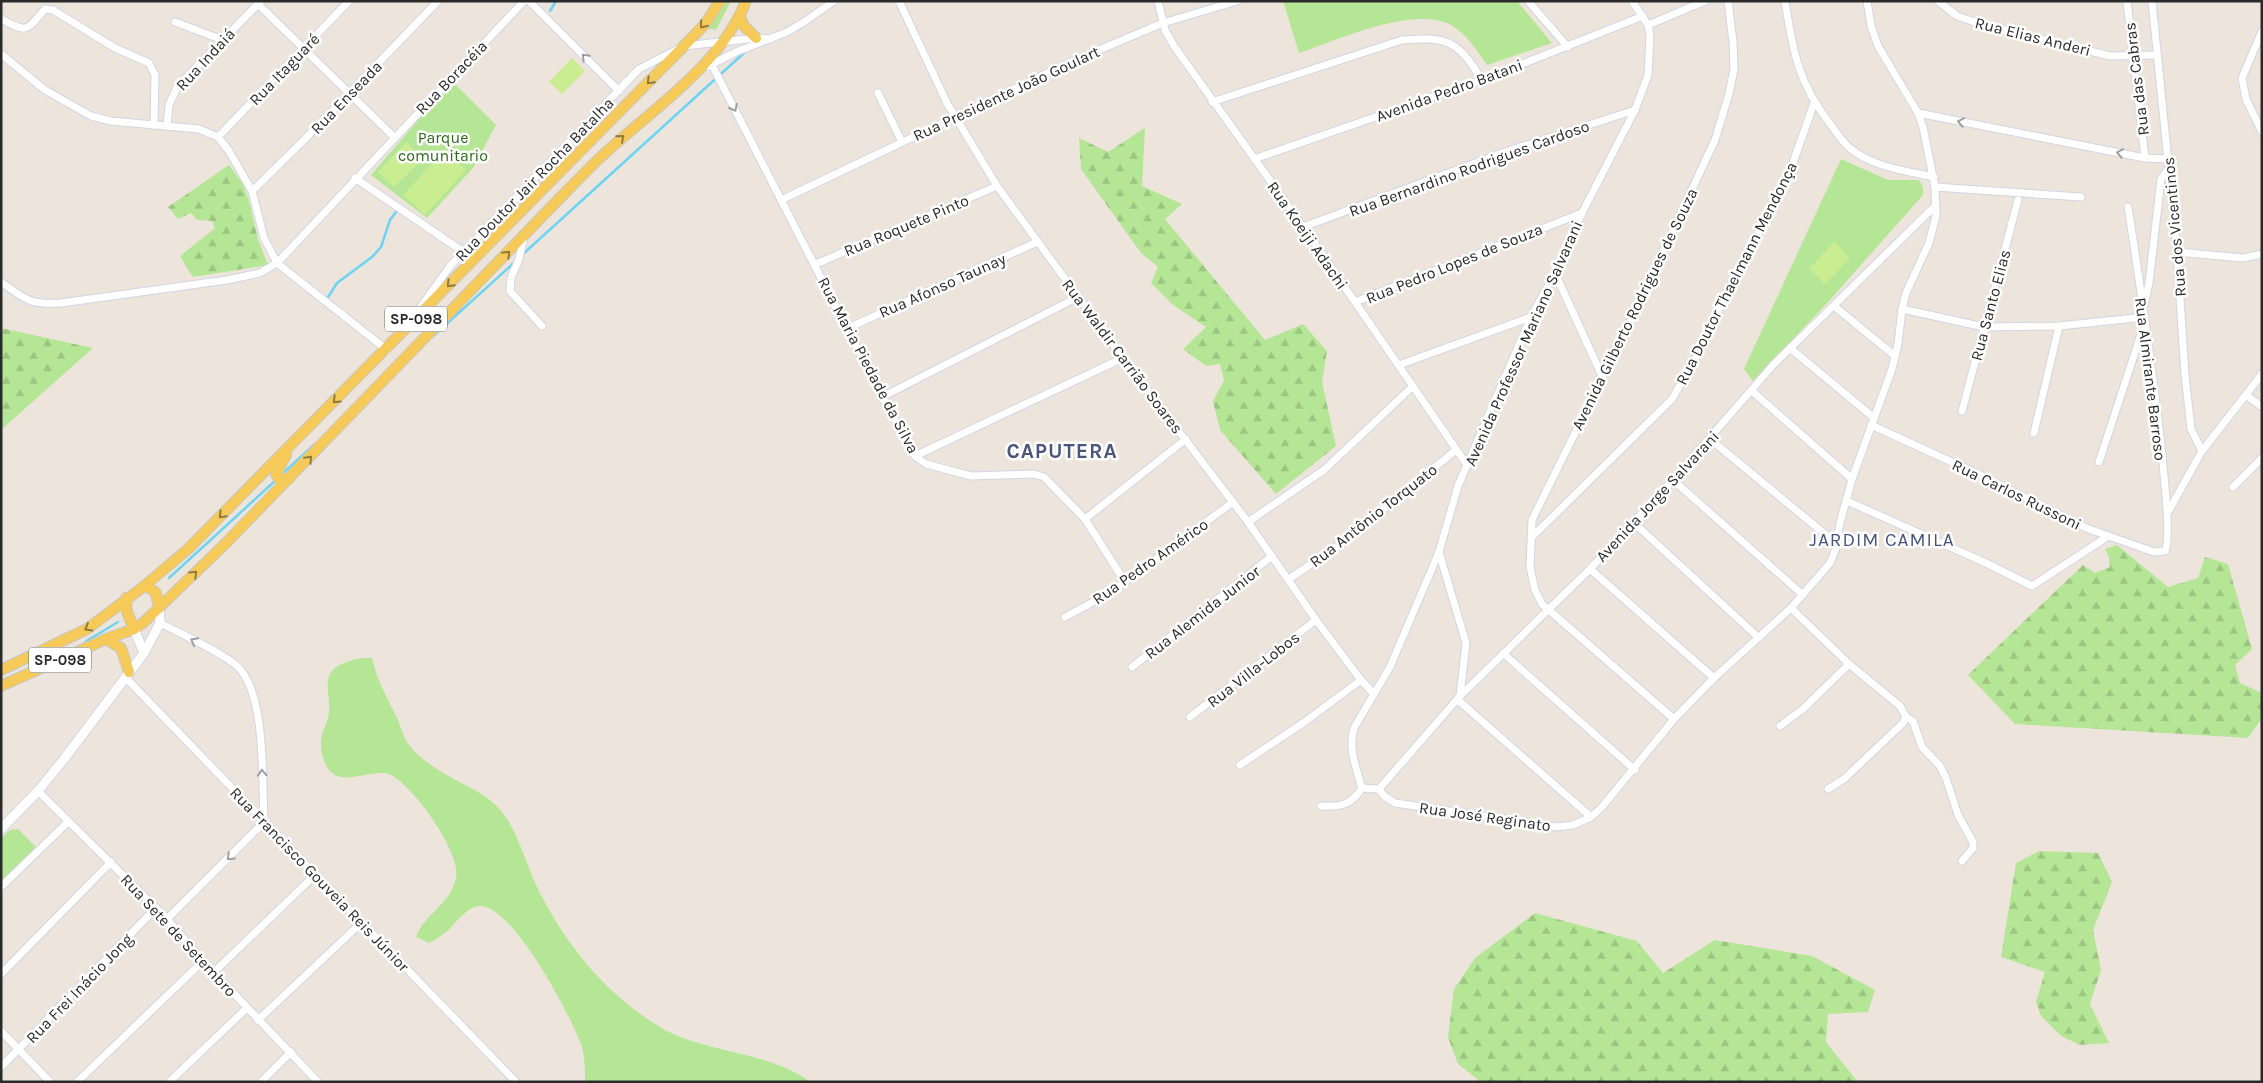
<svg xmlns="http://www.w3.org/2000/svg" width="2263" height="1083" font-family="Karla,sans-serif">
	<defs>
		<pattern id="forest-firs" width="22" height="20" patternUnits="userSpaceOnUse" patternTransform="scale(1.25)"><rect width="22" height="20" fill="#b5e696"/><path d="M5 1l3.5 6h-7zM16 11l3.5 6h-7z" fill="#9cc581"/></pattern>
	</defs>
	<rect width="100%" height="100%" fill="#ede5dc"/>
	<g fill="#b5e696">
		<path d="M 726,1 L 731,1 L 716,30 L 706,28 Z"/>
		<path d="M 1283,1 L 1517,1 L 1552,43 L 1487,65 C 1477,51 1467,34 1451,25 C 1413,5 1338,40 1299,53 Z"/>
		<path d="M 452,81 L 496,125 L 473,168 L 427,218 L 371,175 Z"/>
		<path d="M 1841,159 L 1888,180 L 1919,180 L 1923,187 L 1923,195 L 1829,301 L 1753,381 L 1744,369 Z"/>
		<path d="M 362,658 L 372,658 C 377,681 388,699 398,720 C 401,728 404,738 409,745 C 418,757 434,768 447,775 C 472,790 493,795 509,822 C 522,845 529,872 541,895 C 568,947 605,992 655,1024 C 698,1053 768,1050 810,1082 L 585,1082 C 585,1069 585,1057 581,1044 C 569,1013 515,909 481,906 C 467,905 455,925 445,933 C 440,937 435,940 429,943 L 416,937 C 424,914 450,905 456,878 C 462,853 413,786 391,775 C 372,767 344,788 329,770 C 324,763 321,754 321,745 C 320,734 328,723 329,712 C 331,698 322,680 334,669 C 342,662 353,660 362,658 Z"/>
		<path d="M 18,829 L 36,847 L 1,881 L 1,838 L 10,830 Z"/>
	</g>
	<g fill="url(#forest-firs)">
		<path d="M 1145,128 L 1142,186 L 1182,204 L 1165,219 L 1265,340 L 1303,324 L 1327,351 L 1322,382 L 1336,446 L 1276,494 L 1220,430 L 1213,401 L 1224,380 L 1220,364 L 1206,366 L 1183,349 L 1206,327 L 1173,305 L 1151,283 L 1158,267 L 1141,253 L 1081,169 L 1079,138 L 1108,152 Z"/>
		<path d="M 229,165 L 243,184 L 249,201 L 258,239 L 268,265 L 193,277 L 180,256 L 215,228 L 212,221 L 197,220 L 191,213 L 178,219 L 168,207 Z"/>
		<path d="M 1,328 L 93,348 L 1,430 Z"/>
		<path d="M 2117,545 L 2168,587 L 2198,578 L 2205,557 L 2228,564 L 2252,649 L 2235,665 L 2240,683 L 2262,693 L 2262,718 L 2248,738 L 2015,724 L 1968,675 L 2083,565 L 2095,573 L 2110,567 L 2109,557 L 2105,549 Z"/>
		<path d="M 2039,851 L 2098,853 L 2112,882 L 2093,930 L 2101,970 L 2090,1004 L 2109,1043 L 2080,1045 L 2061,1036 L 2041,1016 L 2036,1002 L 2045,972 L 2001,957 L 2016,863 Z"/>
		<path d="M 1535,913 L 1637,941 L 1663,973 L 1715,940 L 1812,956 L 1875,990 L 1868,1012 L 1828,1014 L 1826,1042 L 1857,1081 L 1481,1082 L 1458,1064 L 1448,1037 L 1454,989 L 1475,958 Z"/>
	</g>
	<g fill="#cbed91">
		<path d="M 572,58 L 585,71 L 562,94 L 549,82 Z"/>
		<path d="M 406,142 L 423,159 L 394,187 L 378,172 Z"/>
		<path d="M 444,150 L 466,170 L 425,215 L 403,195 Z"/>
		<path d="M 1834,242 L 1850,258 L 1825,284 L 1809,269 Z"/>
	</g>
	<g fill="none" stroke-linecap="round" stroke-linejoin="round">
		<g stroke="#6bd5f3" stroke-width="2.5">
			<path d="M 550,11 L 556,1"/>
			<path d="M 522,255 L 745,52"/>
			<path d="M 328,297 L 337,283 L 372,257 L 381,247 L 390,220 L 396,212"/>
			<path d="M 431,338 L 516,261"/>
			<path d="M 282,474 L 315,444"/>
			<path d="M 169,578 L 276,480"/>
			<path d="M 85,642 L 118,622"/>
		</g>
		<defs>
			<g id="minor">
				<path d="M 529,1 L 619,91"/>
				<path d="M 899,1 L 947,103 L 997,186 L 1123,358 L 1248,522 L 1316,620 L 1361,680 L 1374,694"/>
				<path d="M 1158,1 L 1165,30 L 1174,46 L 1311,238 L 1467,465"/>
				<path d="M 1528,1 L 1568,47"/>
				<path d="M 1785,1 C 1793,52 1798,83 1831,125 C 1837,133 1843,143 1851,149 C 1873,167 1906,171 1934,177"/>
				<path d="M 1938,1 L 1957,16 L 1980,24 L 2110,56 L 2157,55"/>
				<path d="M 2127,1 L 2145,158"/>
				<path d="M 2152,1 L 2177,252 L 2185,375 L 2191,429 L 2202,451"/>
				<path d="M 258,4 L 394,137"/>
				<path d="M 1,19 C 28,33 25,32 45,9 L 53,10 L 115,48 L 149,63 L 155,75 L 154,125"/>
				<path d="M 175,22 L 223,40"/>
				<path d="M 1648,25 L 1705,1"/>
				<path d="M 2262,31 L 2242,78 L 2246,99 L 2262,132"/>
				<path d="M 1,54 L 45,90 L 91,116 L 111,121 L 199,129 L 218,137 L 229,151 L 252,191 L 264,238 L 277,263 L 387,350"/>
				<path d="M 712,65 L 882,397 L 915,456 L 926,464 L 971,476 L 1034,474 L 1044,477 L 1085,519 L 1125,582"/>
				<path d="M 708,66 L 736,52 L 787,32 L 804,22 L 834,1"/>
				<path d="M 878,93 L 902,142"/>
				<path d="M 1212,102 L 1402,40 C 1448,36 1458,41 1482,80"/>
				<path d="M 1918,113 L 2145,158 L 2169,159"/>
				<path d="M 167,126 L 169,105 L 177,87 L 260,2"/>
				<path d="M 218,137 L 349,1"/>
				<path d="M 1254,159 L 1482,80 L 1643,16"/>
				<path d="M 355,178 L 465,253"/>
				<path d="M 1935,187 L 2081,197"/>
				<path d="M 252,191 L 306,138 L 438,1"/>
				<path d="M 781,200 L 1075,60 L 1163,23 L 1237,1"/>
				<path d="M 1303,227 L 1505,152 L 1635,110"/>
				<path d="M 524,236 L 519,259 L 511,278 L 510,291 L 542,326"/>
				<path d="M 2177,252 L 2243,258 L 2262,254"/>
				<path d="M 816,264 L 997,186"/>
				<path d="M 1555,273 L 1602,376"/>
				<path d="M 1,282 C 26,300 30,305 61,303 L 227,280 L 260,273 L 277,263 L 524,1"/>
				<path d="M 1355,302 L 1582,213"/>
				<path d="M 1834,306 L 1895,356"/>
				<path d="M 2144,306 L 2149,283 L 2161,179 L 2169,168"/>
				<path d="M 1902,309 L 1984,327 L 2059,326 L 2145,317"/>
				<path d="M 417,312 L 451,265 L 639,69 L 684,46 L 756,38 L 771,39"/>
				<path d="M 848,328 L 1037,242"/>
				<path d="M 1790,348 L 1873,417"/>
				<path d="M 1399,365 L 1531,317"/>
				<path d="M 1752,391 L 1852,479"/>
				<path d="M 2246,395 L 2262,407"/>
				<path d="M 882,397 L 1078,297"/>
				<path d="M 1962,411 L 2018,200"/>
				<path d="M 1871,425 L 1978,474 L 2086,528 L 2154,552 L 2165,551 C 2178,530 2135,251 2128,207"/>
				<path d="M 2034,433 L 2059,326"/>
				<path d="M 1710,439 L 1837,544"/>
				<path d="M 915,456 L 1123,358"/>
				<path d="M 2099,462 L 2144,325"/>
				<path d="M 1673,480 L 1803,595"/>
				<path d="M 2233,487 L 2262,458"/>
				<path d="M 1847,501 L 1986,563 L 2032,586 L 2107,537"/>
				<path d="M 2168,512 L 2202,451 L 2262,374"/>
				<path d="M 1085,519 L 1186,439"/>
				<path d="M 1248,522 L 1324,470 L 1413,386"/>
				<path d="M 1633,522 L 1758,637"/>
				<path d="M 1532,537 L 1672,399 L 1698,354 L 1729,288 L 1789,174 L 1814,103"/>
				<path d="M 1439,552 L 1466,643 L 1460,696"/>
				<path d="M 1590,569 L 1714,678"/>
				<path d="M 1289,579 L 1342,543 L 1456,450"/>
				<path d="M 1791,608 L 1849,664 L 1900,706 L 1906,717 L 1913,721 L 1922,747 L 1940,766 L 1946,778 L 1958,815 L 1973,842 L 1973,848 L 1962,861"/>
				<path d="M 1065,617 L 1110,593 L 1233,502"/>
				<path d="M 160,623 C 179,633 228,655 240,669 C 266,699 262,782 264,822 L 167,919"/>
				<path d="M 1504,654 L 1635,770"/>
				<path d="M 1132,667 L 1272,556"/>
				<path d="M 125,677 L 516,1082"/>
				<path d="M 1458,700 L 1591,817"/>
				<path d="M 1190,717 L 1316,620"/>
				<path d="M 1674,719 L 1542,604 L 1535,590 L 1530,567 L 1532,520 L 1630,322 L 1715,140 L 1729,94 L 1734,69 L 1733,42 L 1728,1"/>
				<path d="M 1780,726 L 1803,709 L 1849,664"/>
				<path d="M 1240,765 L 1303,723 L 1361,680"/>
				<path d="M 1362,788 L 1379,789"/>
				<path d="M 1379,789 L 1384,796 L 1395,803 L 1557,827 L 1573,825 L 1591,817 L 1602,807 L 1674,719 L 1714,678 L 1791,608 L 1830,563 L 1835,551 L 1840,523 L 1852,479 L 1892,369 L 1898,344 L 1902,309 L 1906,293 L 1929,243 L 1936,216 L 1935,187 L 1923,127 L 1918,113 L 1878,46 L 1871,26 L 1867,1"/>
				<path d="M 1379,789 L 1460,696 L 1590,569 L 1673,480 L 1774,364 L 1936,205"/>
				<path d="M 1828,789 L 1844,779 L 1903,723 L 1906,717"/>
				<path d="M 38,791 L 167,919 L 203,961 L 318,1082"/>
				<path d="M 1321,806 C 1341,807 1351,805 1362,788 C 1356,768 1348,748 1354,728 L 1390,667 L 1439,552 L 1458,486 L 1531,317 L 1555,273 L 1582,213 L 1635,110 L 1648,75 L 1650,36 L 1648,25 L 1632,1"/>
				<path d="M 1,887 L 68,822"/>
				<path d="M 214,972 L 315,875"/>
				<path d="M 1,974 L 111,862"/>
				<path d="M 258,1020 L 362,922"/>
				<path d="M 1,1031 L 50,1082"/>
				<path d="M 1,1067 L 156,908"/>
				<path d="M 77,1082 L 203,961"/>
				<path d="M 169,1082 L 247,1008"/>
				<path d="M 261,1082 L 291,1052"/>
			</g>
			<g id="tertiary">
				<path d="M 134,629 L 144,653"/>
				<path d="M 1,829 L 38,791 L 64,759 L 144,653 L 160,623 L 159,608"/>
			</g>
			<g id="primary">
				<path d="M 740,16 L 744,26 L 756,38"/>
				<path d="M 286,455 L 276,474 L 278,478 L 289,479"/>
				<path d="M 143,587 L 148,587 L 156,593 L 159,608"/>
				<path d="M 126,598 L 127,612 L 134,629"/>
				<path d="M 106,639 L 121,648 L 129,672"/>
				<path d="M 1,670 L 87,629 L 143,587 L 188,549 L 684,46 L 705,24 L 720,1"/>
				<path d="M 1,686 L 106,639 L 134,629 L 144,622 L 225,544 L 556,202 C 575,183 593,163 613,146 C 660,104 722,62 746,1"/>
			</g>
		</defs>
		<use href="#minor" stroke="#d1d5e4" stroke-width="9"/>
		<use href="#tertiary" stroke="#d1d5e4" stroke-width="11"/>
		<use href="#primary" stroke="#c8c8c8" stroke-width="12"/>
		<use href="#minor" stroke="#fff" stroke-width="7"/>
		<use href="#tertiary" stroke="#fff" stroke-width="9"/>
		<use href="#primary" stroke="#f6ca58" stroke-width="10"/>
	</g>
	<defs><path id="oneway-chevron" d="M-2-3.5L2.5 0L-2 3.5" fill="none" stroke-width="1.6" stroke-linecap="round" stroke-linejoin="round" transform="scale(1.25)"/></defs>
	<g stroke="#907a41">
		<use href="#oneway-chevron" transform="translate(703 25) rotate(129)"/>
		<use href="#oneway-chevron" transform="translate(650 81) rotate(135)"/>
		<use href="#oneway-chevron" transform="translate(621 138) rotate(-41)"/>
		<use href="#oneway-chevron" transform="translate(507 254) rotate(-46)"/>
		<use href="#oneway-chevron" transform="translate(450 284) rotate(134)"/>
		<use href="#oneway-chevron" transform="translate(336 400) rotate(136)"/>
		<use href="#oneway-chevron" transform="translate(309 459) rotate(-46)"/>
		<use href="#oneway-chevron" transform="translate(222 515) rotate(134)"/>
		<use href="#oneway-chevron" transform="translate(194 574) rotate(-44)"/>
		<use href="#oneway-chevron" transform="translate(88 628) rotate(149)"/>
	</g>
	<g stroke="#9f9f9f">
		<use href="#oneway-chevron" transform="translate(585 57) rotate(-135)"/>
		<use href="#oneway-chevron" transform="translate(734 108) rotate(63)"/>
		<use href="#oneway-chevron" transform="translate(1961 122) rotate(-169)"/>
		<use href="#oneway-chevron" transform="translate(2120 153) rotate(-169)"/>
		<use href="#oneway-chevron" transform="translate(194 641) rotate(-152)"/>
		<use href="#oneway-chevron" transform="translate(262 773) rotate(-93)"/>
		<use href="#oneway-chevron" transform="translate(230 857) rotate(136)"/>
	</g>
	<g text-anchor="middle" stroke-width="5" stroke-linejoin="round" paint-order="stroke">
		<g fill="#fff" stroke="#6a6a6a" stroke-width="1">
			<rect x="385" y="306.5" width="62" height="25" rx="4"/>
			<rect x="29" y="647.5" width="62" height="25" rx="4"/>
		</g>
		<g font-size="15" font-weight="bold" fill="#2a2a2a">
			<text x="416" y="324">SP-098</text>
			<text x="60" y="665">SP-098</text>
		</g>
		<g font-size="16" fill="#2a2a2a" stroke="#fff">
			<text transform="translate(2033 36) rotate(14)" y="6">Rua Elias Anderi</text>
			<text transform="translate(205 59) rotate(-47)" y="6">Rua Indaiá</text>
			<text transform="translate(284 69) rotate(-46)" y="6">Rua Itaguaré</text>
			<text transform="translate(451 77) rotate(-46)" y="6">Rua Boracéia</text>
			<text transform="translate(2136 79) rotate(-97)" y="6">Rua das Cabras</text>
			<text transform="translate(1449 90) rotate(-20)" y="6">Avenida Pedro Batani</text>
			<text transform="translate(1006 93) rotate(-25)" y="6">Rua Presidente João Goulart</text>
			<text transform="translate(346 97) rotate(-46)" y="6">Rua Enseada</text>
			<text transform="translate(1469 168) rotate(-20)" y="6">Rua Bernardino Rodrigues Cardoso</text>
			<text transform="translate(534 179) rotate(-46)" y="6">Rua Doutor Jair Rocha Batalha</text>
			<text transform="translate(906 225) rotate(-23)" y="6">Rua Roquete Pinto</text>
			<text transform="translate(2174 227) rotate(-95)" y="6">Rua dos Vicentinos</text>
			<text transform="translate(1308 235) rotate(55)" y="6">Rua Koeiji Adachi</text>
			<text transform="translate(1454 263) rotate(-22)" y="6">Rua Pedro Lopes de Souza</text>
			<text transform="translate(1736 273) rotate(-63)" y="6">Rua Doutor Thaelmann Mendonça</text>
			<text transform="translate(942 285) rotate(-24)" y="6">Rua Afonso Taunay</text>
			<text transform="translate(1990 305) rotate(-75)" y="6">Rua Santo Elias</text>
			<text transform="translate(1634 309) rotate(-64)" y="6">Avenida Gilberto Rodrigues de Souza</text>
			<text transform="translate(1523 343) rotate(-66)" y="6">Avenida Professor Mariano Salvarani</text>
			<text transform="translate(1123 356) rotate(53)" y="6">Rua Waldir Carrião Soares</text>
			<text transform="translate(869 365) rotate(62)" y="6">Rua Maria Piedade da Silva</text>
			<text transform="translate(2151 379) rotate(83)" y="6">Rua Almirante Barroso</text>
			<text transform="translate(2017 494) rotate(26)" y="6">Rua Carlos Russoni</text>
			<text transform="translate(1657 496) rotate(-47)" y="6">Avenida Jorge Salvarani</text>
			<text transform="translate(1373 515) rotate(-38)" y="6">Rua Antônio Torquato</text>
			<text transform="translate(1150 561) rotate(-35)" y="6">Rua Pedro Américo</text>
			<text transform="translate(1202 612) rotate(-38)" y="6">Rua Alemida Junior</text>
			<text transform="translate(1253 669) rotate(-38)" y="6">Rua Villa-Lobos</text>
			<text transform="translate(1485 816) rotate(8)" y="6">Rua José Reginato</text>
			<text transform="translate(320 879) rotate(46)" y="6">Rua Francisco Gouveia Reis Júnior</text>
			<text transform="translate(179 935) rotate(47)" y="6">Rua Sete de Setembro</text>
			<text transform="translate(79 988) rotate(-46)" y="6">Rua Frei Inácio Jong</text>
		</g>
		<g font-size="16" fill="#2c6a17" stroke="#fff">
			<text x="443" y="143">Parque<tspan x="443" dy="18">comunitario</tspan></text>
		</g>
		<g font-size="19" letter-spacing="1" fill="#49557d" stroke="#fff">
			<text x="1882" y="546">JARDIM CAMILA</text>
		</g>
		<g font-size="21" font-weight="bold" letter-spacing="1" fill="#49557d" stroke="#fff">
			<text x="1062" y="458">CAPUTERA</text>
		</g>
	</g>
	<rect width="2263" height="1083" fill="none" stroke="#2a2a2a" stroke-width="5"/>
</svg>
